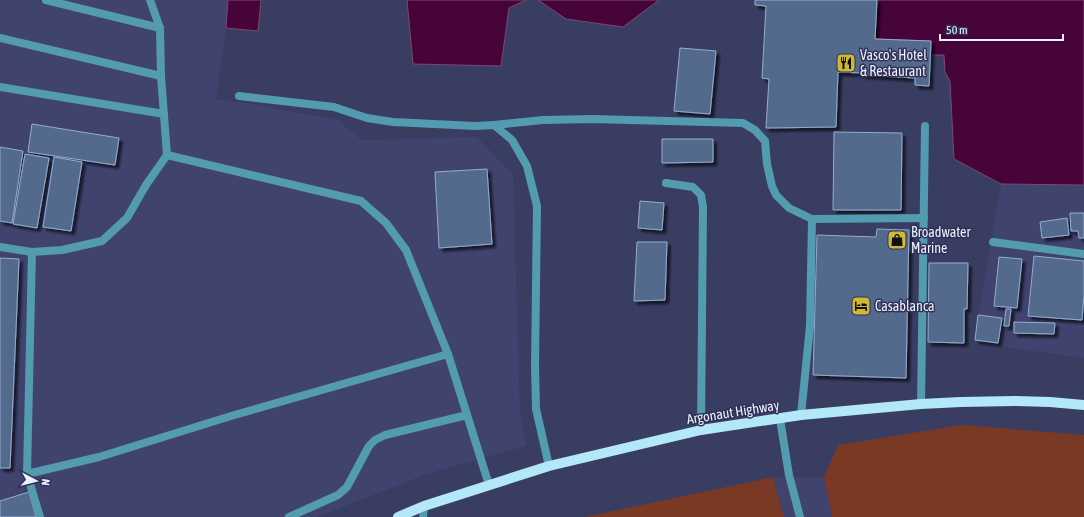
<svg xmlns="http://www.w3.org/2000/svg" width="1084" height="517" font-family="'Asap Condensed',sans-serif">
	<defs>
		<filter id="shadow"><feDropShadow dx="3.5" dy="3.5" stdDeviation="1" flood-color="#0009"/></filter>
	</defs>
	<rect width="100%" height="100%" fill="#393d61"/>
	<g fill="#3f436e">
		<path d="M 0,0 L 228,0 L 226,28 L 216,99 L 246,103 L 338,120 L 362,140 L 477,137 L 513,175 L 520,409 L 526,446 L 427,474 L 317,517 L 0,517 Z"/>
		<path d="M 1001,184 L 1084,185 L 1084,358 L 974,343 Z"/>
		<path d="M 773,477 L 824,477 L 832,517 L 784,517 Z"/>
	</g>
	<g fill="#7a3924">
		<path d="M 962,425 L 1084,435 L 1084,517 L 832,517 L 824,477 L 838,445 Z"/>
		<path d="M 773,477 L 784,517 L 585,517 Z"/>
	</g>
	<g fill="#470439" stroke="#784a74">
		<path d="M 228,0 L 261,0 L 258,31 L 226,28 Z"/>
		<path d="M 407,0 L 526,0 L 509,8 L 501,66 L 413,64 Z"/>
		<path d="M 538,0 L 659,0 L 623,27 L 566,19 Z"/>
		<path d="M 877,0 L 1084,0 L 1084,185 L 1001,184 L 954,159 L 950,81 L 945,72 L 944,55 L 931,55 L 931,41 L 875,39 Z"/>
	</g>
	<g fill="#536a8d" stroke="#93acd3" filter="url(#shadow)">
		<path d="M 755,0 L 877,0 L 875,39 L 931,41 L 929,86 L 915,85 L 915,78 L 862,75 L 862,73 L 838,72 L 836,127 L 766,128 L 769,79 L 762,78 L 766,6 L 755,5 Z"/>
		<path d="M 680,48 L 716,51 L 710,114 L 674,111 Z"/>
		<path d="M 32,124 L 119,138 L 115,165 L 28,152 Z"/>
		<path d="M 834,132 L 902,133 L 901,210 L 833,210 Z"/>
		<path d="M 662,139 L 713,139 L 713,162 L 662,163 Z"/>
		<path d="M 0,147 L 23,151 L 12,223 L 0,221 Z"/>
		<path d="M 25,154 L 49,158 L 37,228 L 13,224 Z"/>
		<path d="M 54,157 L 82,162 L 71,231 L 43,227 Z"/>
		<path d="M 487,169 L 492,244 L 439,248 L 435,172 Z"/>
		<path d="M 640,201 L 664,203 L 662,230 L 638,228 Z"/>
		<path d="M 1070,213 L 1084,213 L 1084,238 L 1079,238 L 1078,231 L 1071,231 Z"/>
		<path d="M 1067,218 L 1069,235 L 1042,238 L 1040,222 Z"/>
		<path d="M 877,229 L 909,230 L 906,378 L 813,375 L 817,235 L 876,237 Z"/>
		<path d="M 637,242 L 667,242 L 665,300 L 634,301 Z"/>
		<path d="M 1034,256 L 1084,261 L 1084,295 L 1082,320 L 1028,316 Z"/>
		<path d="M 999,257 L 1022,259 L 1017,308 L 994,306 Z"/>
		<path d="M 0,258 L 19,259 L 10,468 L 0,468 Z"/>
		<path d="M 929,263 L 968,263 L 967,309 L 964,309 L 964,343 L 928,342 Z"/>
		<path d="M 1006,309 L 1011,309 L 1009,326 L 1004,326 Z"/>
		<path d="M 978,315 L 1002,318 L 998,343 L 975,340 Z"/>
		<path d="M 1014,322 L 1055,323 L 1054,334 L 1014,333 Z"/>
		<path d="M 29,492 L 36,517 L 0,517 L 0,501 Z"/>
	</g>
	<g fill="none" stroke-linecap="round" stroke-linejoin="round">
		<g stroke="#539baf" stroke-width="8">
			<path d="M 46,0 L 160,28"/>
			<path d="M 150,0 L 160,28 L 161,76 L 167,155"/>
			<path d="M 0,38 L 161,76"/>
			<path d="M 0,87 L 164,114"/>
			<path d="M 494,125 L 543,120 L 593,119 L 743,123 L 755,130 L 765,141 L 767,164 L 772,186 L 776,195 L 789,208 L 812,219 L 924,218"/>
			<path d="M 0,247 L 32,252 L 62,250 L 102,241 L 127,218 L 146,185 L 167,155 L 361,201 L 386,223 L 406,250 L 448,354"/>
			<path d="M 32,252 L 27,474 L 40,517"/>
			<path d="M 921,404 L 925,126"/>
			<path d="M 801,415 L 810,326 L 812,219"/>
			<path d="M 780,419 L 789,475 L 800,517"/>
			<path d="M 27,474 L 99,457 L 231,416 L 448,354 L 489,485"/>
			<path d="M 289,517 L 338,495 L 347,487 L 369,446 L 375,440 L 385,435 L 467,415"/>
		</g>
		<g stroke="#539baf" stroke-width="8">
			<path d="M 239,96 L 334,107 L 367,118 L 393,122 L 475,126 L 494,125 L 512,140 L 527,166 L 537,206 L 535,366 L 536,409 L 549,466"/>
			<path d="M 666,183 L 693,187 L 701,195 L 703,207 L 701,430"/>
			<path d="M 993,242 L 1084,254"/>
			<path d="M 423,517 L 424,506"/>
		</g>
		<path stroke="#b2e8f8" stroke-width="10" d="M 398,517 L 424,506 L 549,466 L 701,430 L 801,415 L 921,404 L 961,402 L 1014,401 L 1050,402 L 1084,405"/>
	</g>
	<defs>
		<symbol id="restaurant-square" viewBox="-11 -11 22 22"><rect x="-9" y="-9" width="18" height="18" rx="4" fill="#d0b837" stroke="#2f3256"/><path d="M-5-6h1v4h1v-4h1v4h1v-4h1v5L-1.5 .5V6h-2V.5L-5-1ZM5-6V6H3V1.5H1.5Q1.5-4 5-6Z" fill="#111"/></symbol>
		<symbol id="shop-square" viewBox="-11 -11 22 22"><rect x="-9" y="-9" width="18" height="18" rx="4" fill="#d0b837" stroke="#2f3256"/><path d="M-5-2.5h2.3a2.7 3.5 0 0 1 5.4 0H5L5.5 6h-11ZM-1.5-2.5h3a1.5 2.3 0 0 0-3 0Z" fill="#111"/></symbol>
		<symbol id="hotel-square" viewBox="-11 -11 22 22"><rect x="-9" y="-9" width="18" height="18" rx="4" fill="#d0b837" stroke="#2f3256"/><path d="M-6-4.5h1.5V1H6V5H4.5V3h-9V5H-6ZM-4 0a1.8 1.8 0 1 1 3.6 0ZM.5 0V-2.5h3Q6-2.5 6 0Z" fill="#111"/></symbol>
	</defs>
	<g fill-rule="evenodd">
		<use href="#restaurant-square" x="835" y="52" width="22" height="22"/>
		<use href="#shop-square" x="886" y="229" width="22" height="22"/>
		<use href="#hotel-square" x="850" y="295" width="22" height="22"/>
	</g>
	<g text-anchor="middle" stroke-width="3" stroke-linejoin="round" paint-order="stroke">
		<g font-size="14" fill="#eceffd" stroke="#2f3256" text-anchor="start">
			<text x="860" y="60">Vasco's Hotel<tspan x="860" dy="16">&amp; Restaurant</tspan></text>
			<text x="911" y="237">Broadwater<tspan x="911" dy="16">Marine</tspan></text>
			<text x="875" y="311">Casablanca</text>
		</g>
		<g font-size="14" fill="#eceffd" stroke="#2f3256">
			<text transform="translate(733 412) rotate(-9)" y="5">Argonaut Highway</text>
		</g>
	</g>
	<g transform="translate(36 481) rotate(97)" stroke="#2f3256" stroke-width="3" paint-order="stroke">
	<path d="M0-3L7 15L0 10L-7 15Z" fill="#eceffd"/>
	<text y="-6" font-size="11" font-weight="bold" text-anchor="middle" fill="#eceffd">N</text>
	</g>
	<path d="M940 34v6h123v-6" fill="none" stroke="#eceffd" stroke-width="2"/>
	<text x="946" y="34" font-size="12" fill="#eceffd" stroke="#2f3256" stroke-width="3" paint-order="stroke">50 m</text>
</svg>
